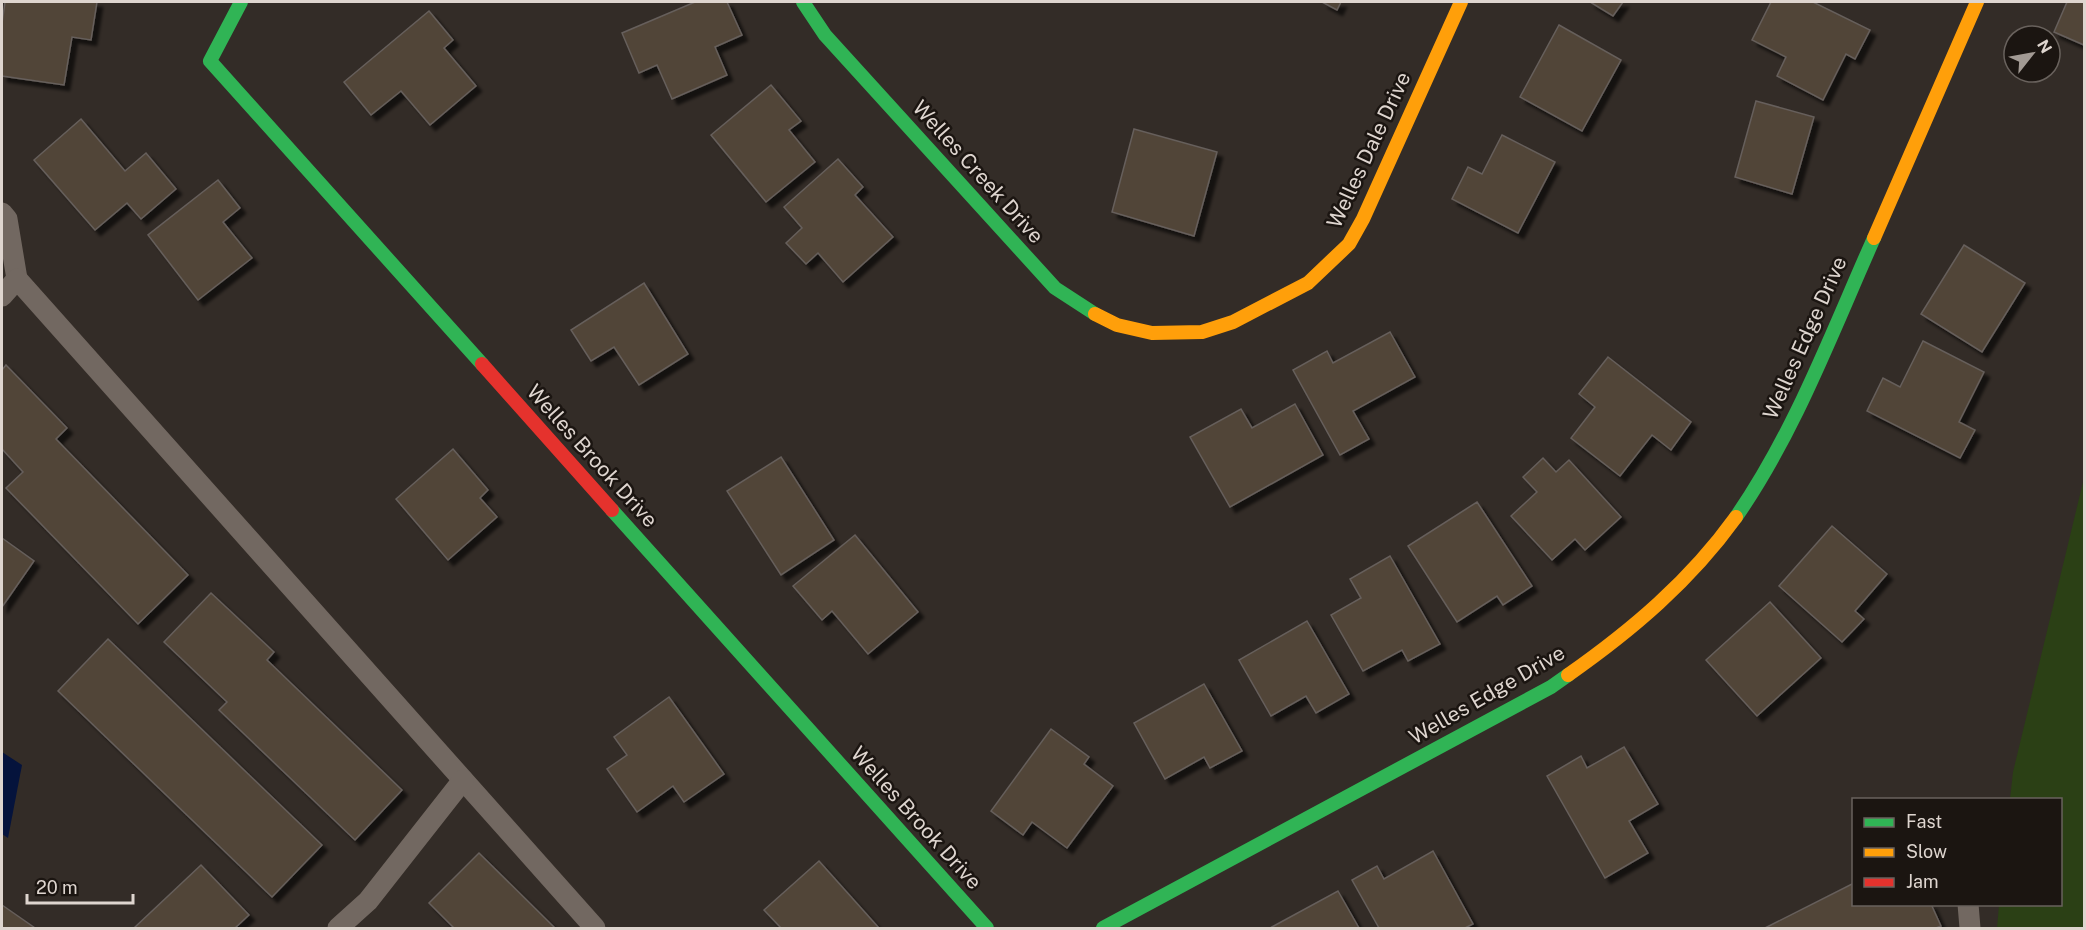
<svg xmlns="http://www.w3.org/2000/svg" width="2086" height="930" font-family="'Public Sans',sans-serif">
	<defs>
		<filter id="shadow"><feDropShadow dx="5.5" dy="5.5" stdDeviation="1.5" flood-color="#0009"/></filter>
	</defs>
	<rect width="100%" height="100%" fill="#332c27"/>
	<path fill="#2b4015" d="M 2084,478 L 2084,928 L 1997,928 L 1999,905 L 2060,904 L 2060,800 L 2010,799 L 2013,772 Z"/>
	<path fill="#05133c" d="M 2,752 L 22,765 L 8,838 L 2,834 Z"/>
	<g fill="#514539" stroke="#665f5b" stroke-width="1.5" filter="url(#shadow)">
		<path d="M 5,2 L 97,2 L 91,40 L 72,37 L 64,85 L 2,76 L 2,23 Z"/>
		<path d="M 695,2 L 727,2 L 742,35 L 715,47 L 727,75 L 672,99 L 657,65 L 639,73 L 622,33 Z"/>
		<path d="M 1322,2 L 1341,2 L 1337,10 Z"/>
		<path d="M 1590,2 L 1623,2 L 1613,16 Z"/>
		<path d="M 1771,2 L 1813,2 L 1870,30 L 1855,59 L 1846,54 L 1823,100 L 1777,76 L 1786,57 L 1752,40 Z"/>
		<path d="M 2067,2 L 2084,2 L 2084,45 L 2054,32 Z"/>
		<path d="M 429,11 L 453,40 L 444,48 L 476,86 L 430,125 L 401,91 L 371,115 L 344,82 Z"/>
		<path d="M 1559,25 L 1621,60 L 1582,131 L 1520,97 Z"/>
		<path d="M 771,85 L 801,121 L 789,130 L 815,162 L 766,202 L 711,135 Z"/>
		<path d="M 1756,101 L 1814,117 L 1792,194 L 1735,177 Z"/>
		<path d="M 81,119 L 125,171 L 146,153 L 176,189 L 141,219 L 127,203 L 95,230 L 34,160 Z"/>
		<path d="M 1134,129 L 1217,152 L 1194,236 L 1112,212 Z"/>
		<path d="M 1502,135 L 1555,162 L 1518,233 L 1452,199 L 1468,167 L 1482,174 Z"/>
		<path d="M 838,159 L 863,187 L 855,195 L 893,237 L 843,282 L 818,253 L 806,264 L 786,243 L 802,228 L 784,207 Z"/>
		<path d="M 218,180 L 240,208 L 223,222 L 252,258 L 198,300 L 148,235 Z"/>
		<path d="M 1964,245 L 2025,283 L 1982,352 L 1921,314 Z"/>
		<path d="M 644,283 L 688,354 L 639,385 L 614,347 L 591,361 L 571,330 Z"/>
		<path d="M 1390,332 L 1415,377 L 1353,411 L 1369,439 L 1340,455 L 1293,370 L 1327,351 L 1333,363 Z"/>
		<path d="M 1923,341 L 1984,372 L 1959,422 L 1975,430 L 1960,458 L 1867,411 L 1883,378 L 1900,387 Z"/>
		<path d="M 1608,357 L 1691,422 L 1671,450 L 1652,435 L 1620,476 L 1571,438 L 1595,407 L 1579,394 Z"/>
		<path d="M 6,365 L 67,428 L 56,439 L 188,575 L 138,624 L 6,488 L 23,472 L 2,449 L 2,370 Z"/>
		<path d="M 1295,404 L 1323,455 L 1230,507 L 1190,437 L 1241,409 L 1252,428 Z"/>
		<path d="M 453,449 L 488,490 L 480,498 L 497,517 L 448,560 L 396,499 Z"/>
		<path d="M 781,457 L 834,540 L 781,575 L 727,491 Z"/>
		<path d="M 1543,458 L 1556,472 L 1569,460 L 1621,517 L 1585,550 L 1575,539 L 1552,560 L 1511,516 L 1537,492 L 1523,477 Z"/>
		<path d="M 1477,502 L 1532,586 L 1503,605 L 1497,596 L 1457,622 L 1408,546 Z"/>
		<path d="M 1832,526 L 1887,574 L 1855,611 L 1864,619 L 1842,642 L 1779,586 Z"/>
		<path d="M 855,535 L 918,612 L 868,654 L 832,611 L 822,620 L 793,586 Z"/>
		<path d="M 2,538 L 34,561 L 2,607 Z"/>
		<path d="M 1390,556 L 1440,644 L 1408,661 L 1402,650 L 1363,671 L 1331,615 L 1361,598 L 1350,579 Z"/>
		<path d="M 211,593 L 274,652 L 267,660 L 402,790 L 355,840 L 219,710 L 227,702 L 164,642 Z"/>
		<path d="M 1770,602 L 1821,658 L 1757,716 L 1706,660 Z"/>
		<path d="M 1307,621 L 1349,694 L 1316,713 L 1306,696 L 1271,716 L 1239,660 Z"/>
		<path d="M 108,639 L 322,845 L 272,897 L 58,691 Z"/>
		<path d="M 1204,684 L 1242,751 L 1210,768 L 1204,757 L 1165,779 L 1134,723 Z"/>
		<path d="M 669,697 L 724,774 L 684,802 L 673,786 L 637,812 L 607,769 L 627,755 L 614,737 Z"/>
		<path d="M 1051,729 L 1089,757 L 1084,764 L 1113,786 L 1067,848 L 1032,822 L 1023,835 L 991,811 Z"/>
		<path d="M 1624,747 L 1658,804 L 1629,821 L 1648,853 L 1605,878 L 1547,776 L 1581,756 L 1587,768 Z"/>
		<path d="M 1433,851 L 1473,924 L 1465,928 L 1379,928 L 1352,880 L 1377,866 L 1384,879 Z"/>
		<path d="M 479,853 L 555,928 L 454,928 L 429,903 Z"/>
		<path d="M 819,861 L 879,928 L 781,928 L 764,910 Z"/>
		<path d="M 201,865 L 249,915 L 235,928 L 134,928 Z"/>
		<path d="M 1854,883 L 1854,904 L 1931,904 L 1941,926 L 1936,928 L 1765,928 Z"/>
		<path d="M 1338,891 L 1359,928 L 1270,928 Z"/>
		<path d="M 2,905 L 35,928 L 2,928 Z"/>
	</g>
	<g fill="none" stroke-linecap="round" stroke-linejoin="round">
		<g stroke="#726861" stroke-width="21">
			<path d="M 2,213 L 7,219 L 17,279"/>
			<path d="M 2,296 L 17,279 L 595,928"/>
			<path d="M 1968,904 L 1970,928"/>
			<path d="M 338,928 L 368,901 L 463,780"/>
		</g>
		<g stroke="#30b455" stroke-width="14">
			<path d="M 241,2 L 210,61 L 482,364"/>
			<path d="M 803,2 L 825,35 L 1055,288 L 1095,314"/>
			<path d="M 612,510 L 987,928"/>
			<path d="M 1736,517 C 1795,432 1832,332 1874,238"/>
			<path d="M 1103,928 L 1551,687 L 1568,675"/>
		</g>
		<g stroke="#ff9f0a" stroke-width="14">
			<path d="M 1874,238 L 1977,2"/>
			<path d="M 1095,314 L 1117,325 L 1152,333 L 1202,332 L 1233,322 L 1308,283 L 1349,244 L 1363,219 L 1461,2"/>
			<path d="M 1568,675 C 1632,630 1690,581 1736,517"/>
		</g>
		<path stroke="#e5322d" stroke-width="14" d="M 482,364 L 612,510"/>
	</g>
	<g text-anchor="middle" stroke-width="5" stroke-linejoin="round" paint-order="stroke">
		<g font-size="21" fill="#ded5cf" stroke="#1b1511">
			<text transform="translate(1369 150) rotate(-65)" y="7">Welles Dale Drive</text>
			<text transform="translate(978 172) rotate(48)" y="7">Welles Creek Drive</text>
			<text transform="translate(1805 338) rotate(-66)" y="7">Welles Edge Drive</text>
			<text transform="translate(592 456) rotate(48)" y="7">Welles Brook Drive</text>
			<text transform="translate(1487 695) rotate(-30)" y="7">Welles Edge Drive</text>
			<text transform="translate(916 818) rotate(48)" y="7">Welles Brook Drive</text>
		</g>
	</g>
	<rect width="2086" height="930" fill="none" stroke="#ded5cf" stroke-width="6"/>
	<rect x="1852" y="798" width="210" height="108" fill="#1b1511" stroke="#69625d" stroke-width="1.5"/>
	<rect x="1864" y="818" width="30" height="9" fill="#30b455" stroke="#69625d" stroke-width="1.5"/>
	<text x="1906" y="828" font-size="18" fill="#ded5cf">Fast</text>
	<rect x="1864" y="848" width="30" height="9" fill="#ff9f0a" stroke="#69625d" stroke-width="1.5"/>
	<text x="1906" y="858" font-size="18" fill="#ded5cf">Slow</text>
	<rect x="1864" y="878" width="30" height="9" fill="#e5322d" stroke="#69625d" stroke-width="1.5"/>
	<text x="1906" y="888" font-size="18" fill="#ded5cf">Jam</text>
	<g transform="translate(2032 54) rotate(59)"><circle r="28" fill="#1b1511" stroke="#69625d" stroke-width="1.5"/>
	<path d="M0-4.5L10 22L0 15L-10 22Z" fill="#a29a94"/>
	<text y="-9" font-size="16" font-weight="bold" text-anchor="middle" fill="#ded5cf">N</text>
	</g>
	<path d="M27 894v9h106v-9" fill="none" stroke="#ded5cf" stroke-width="3"/>
	<text x="36" y="894" font-size="18" fill="#ded5cf" stroke="#1b1511" stroke-width="4.5" paint-order="stroke">20 m</text>
</svg>
